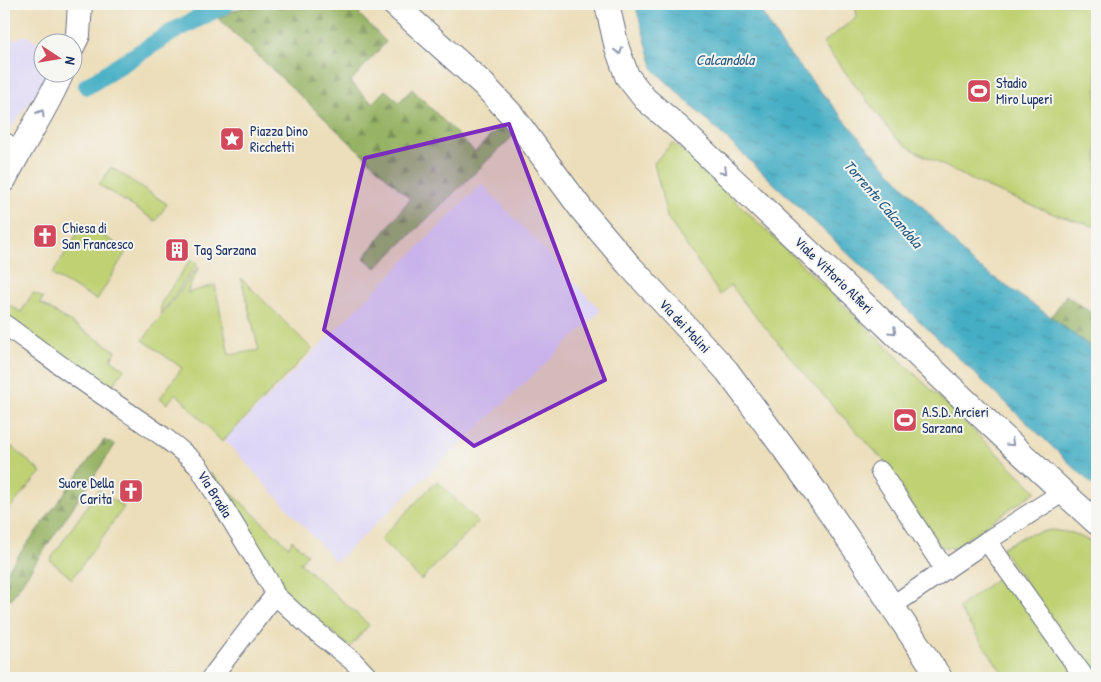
<svg xmlns="http://www.w3.org/2000/svg" width="1101" height="682" font-family="'Patrick Hand',sans-serif">
	<defs>
		<pattern id="forest-firs" width="22" height="20" patternUnits="userSpaceOnUse" patternTransform="scale(1.25)"><rect width="22" height="20" fill="#97b365"/><path d="M5 1l3.5 6h-7zM16 11l3.5 6h-7z" fill="#7a9256"/></pattern>
		<pattern id="water-ripples" width="26" height="14" patternUnits="userSpaceOnUse" patternTransform="scale(1.25)"><rect width="26" height="14" fill="#45aec4"/><path d="M2 4q2-2 4 0t4 0M15 11q2-2 4 0t4 0" fill="none" stroke="#398ea2"/></pattern>
	</defs>
	<rect width="100%" height="100%" fill="#f6f6f2"/>
	<filter id="ink" filterUnits="userSpaceOnUse"><feTurbulence type="fractalNoise" baseFrequency=".02" numOctaves="2"/><feDisplacementMap in="SourceGraphic" scale="10" xChannelSelector="R" yChannelSelector="G"/><feConvolveMatrix kernelMatrix="1 2 1 2 8 2 1 2 1" color-interpolation-filters="sRGB"/></filter>
	<filter id="wash" filterUnits="userSpaceOnUse"><feTurbulence type="fractalNoise" baseFrequency=".0096" numOctaves="4" result="noise"/><feDisplacementMap in="SourceGraphic" scale="20" xChannelSelector="R" yChannelSelector="G"/><feGaussianBlur stdDeviation="1.12" result="paint"/><feColorMatrix in="noise" values="0 0 0 0 0 0 0 0 0 0 0 0 0 0 0 0 0 1.4 0 .05"/><feComposite in="paint" operator="in"/></filter>
	<g filter="url(#wash)">
		<rect width="100%" height="100%" fill="#ecdeba"/>
		<g fill="#ddd5f6">
			<path d="M 4,34 L 16,40 L 21,36 L 26,36 L 42,45 L 42,72 L 48,73 L 47,77 L 12,127 L 4,123 Z"/>
			<path d="M 482,184 L 601,311 L 336,562 L 225,440 Z"/>
		</g>
		<g fill="#bfd173" stroke="#6d8068">
			<path d="M 855,4 L 1097,4 L 1097,227 L 1054,214 L 988,188 L 913,150 L 896,138 L 823,43 L 857,17 Z"/>
			<path d="M 672,143 L 686,153 L 1036,491 L 954,548 L 945,547 L 937,545 L 884,461 L 821,393 L 746,305 L 731,285 L 720,295 L 667,217 L 654,163 Z"/>
			<path d="M 111,167 L 167,204 L 156,221 L 99,185 Z"/>
			<path d="M 83,224 L 127,250 L 97,300 L 52,275 Z"/>
			<path d="M 191,259 L 197,264 L 161,314 L 161,303 Z"/>
			<path d="M 199,266 L 187,293 L 215,285 L 229,355 L 259,350 L 241,278 L 312,349 L 222,442 L 176,393 L 167,404 L 160,398 L 182,368 L 143,340 Z"/>
			<path d="M 33,293 L 43,298 L 40,303 L 116,351 L 111,359 L 124,369 L 109,391 L 4,315 L 4,302 L 21,312 Z"/>
			<path d="M 4,440 L 41,472 L 4,515 Z"/>
			<path d="M 210,473 L 289,547 L 292,540 L 307,554 L 300,563 L 369,625 L 350,647 L 286,593 Z"/>
			<path d="M 437,481 L 478,522 L 421,580 L 380,539 Z"/>
			<path d="M 98,490 L 124,507 L 72,579 L 50,560 Z"/>
			<path d="M 1051,530 L 1073,533 L 1097,545 L 1097,678 L 1093,678 L 1001,548 L 1027,535 Z"/>
			<path d="M 1004,573 L 1079,678 L 1006,678 L 958,608 Z"/>
		</g>
		<g fill="url(#forest-firs)" stroke="#597162">
			<path d="M 250,4 L 367,4 L 359,14 L 386,42 L 350,82 L 372,103 L 385,90 L 399,102 L 412,89 L 475,152 L 505,121 L 514,135 L 376,268 L 364,258 L 410,199 L 218,18 Z"/>
			<path d="M 1066,295 L 1097,317 L 1097,352 L 1051,317 Z"/>
			<path d="M 104,440 L 115,445 L 11,599 L 4,597 L 4,575 Z"/>
		</g>
		<path fill="url(#water-ripples)" stroke="#306e91" d="M 635,4 L 757,4 L 781,44 L 864,143 L 923,207 L 970,261 L 1051,317 L 1097,352 L 1097,489 L 654,70 Z"/>
		<g fill="none" stroke-linecap="round" stroke-linejoin="round">
			<path stroke="#45aec4" stroke-width="18" d="M 87,86 L 174,31 L 226,4"/>
		</g>
	</g>
	<g filter="url(#ink)">
		<g fill="none" stroke-linecap="round" stroke-linejoin="round">
			<defs>
				<g id="minor">
					<path d="M 4,142 L 19,151"/>
					<path d="M 4,324 C 37,348 70,373 104,396 C 137,419 171,439 199,467 L 271,585 L 275,595 L 308,625 L 354,662 L 369,678"/>
					<path d="M 880,471 L 945,570"/>
					<path d="M 987,541 L 1085,678"/>
					<path d="M 892,606 L 987,541 L 1063,492"/>
					<path d="M 211,678 L 275,595"/>
				</g>
				<g id="tertiary">
					<path d="M 394,4 L 483,84 L 512,115 L 582,210 L 628,264 L 727,371 L 815,491 L 861,558 L 892,606 L 940,678"/>
					<path d="M 607,4 L 617,48 L 627,76 L 645,99 L 679,128 L 991,425 L 1063,492 L 1097,523"/>
					<path d="M 72,47 L 78,35 L 80,4"/>
					<path d="M 4,180 C 22,144 46,110 62,72"/>
				</g>
			</defs>
			<use href="#minor" stroke="#646c7e" stroke-width="21"/>
			<use href="#tertiary" stroke="#646c7e" stroke-width="26"/>
			<use href="#minor" stroke="#fff" stroke-width="19"/>
			<use href="#tertiary" stroke="#fff" stroke-width="24"/>
		</g>
		<defs><path id="oneway-chevron" d="M-2-3.5L2.5 0L-2 3.5" fill="none" stroke-width="1.6" stroke-linecap="round" stroke-linejoin="round" transform="scale(1.25)"/></defs>
		<g stroke="#8d97ae">
			<use href="#oneway-chevron" transform="translate(619 51) rotate(73)"/>
			<use href="#oneway-chevron" transform="translate(41 113) rotate(-60)"/>
			<use href="#oneway-chevron" transform="translate(724 171) rotate(44)"/>
			<use href="#oneway-chevron" transform="translate(893 331) rotate(44)"/>
			<use href="#oneway-chevron" transform="translate(1011 443) rotate(43)"/>
		</g>
	</g>
	<path fill="#7b2cbf" fill-opacity="0.2" stroke="#7b2cbf" stroke-width="4" stroke-linejoin="round" d="M 509,124 L 605,380 L 474,446 L 324,330 L 365,158 Z"/>
	<defs>
		<symbol id="stadium-square" viewBox="-11 -11 22 22"><rect x="-9" y="-9" width="18" height="18" rx="4" fill="#d1495b" stroke="#f6f6f2"/><path d="M0-5a6.5 5 0 1 0 0 10a6.5 5 0 1 0 0-10ZM-3.5-1.8h7v3.6h-7Z" fill="#fff"/></symbol>
		<symbol id="sight-square" viewBox="-11 -11 22 22"><rect x="-9" y="-9" width="18" height="18" rx="4" fill="#d1495b" stroke="#f6f6f2"/><path d="M0-6L1.8-2.2L6-1.7L2.9 1.2L3.7 5.4L0 3.3L-3.7 5.4L-2.9 1.2L-6-1.7L-1.8-2.2Z" fill="#fff"/></symbol>
		<symbol id="church-square" viewBox="-11 -11 22 22"><rect x="-9" y="-9" width="18" height="18" rx="4" fill="#d1495b" stroke="#f6f6f2"/><path d="M-1.2-6h2.4v3.5h3.3v2.4h-3.3V6h-2.4V-.1h-3.3v-2.4h3.3Z" fill="#fff"/></symbol>
		<symbol id="building-square" viewBox="-11 -11 22 22"><rect x="-9" y="-9" width="18" height="18" rx="4" fill="#d1495b" stroke="#f6f6f2"/><path d="M-4-6H4V6H1V3H-1V6H-4ZM-2.5-4.3h1.7v1.8h-1.7ZM.8-4.3h1.7v1.8H.8ZM-2.5-1h1.7V.8h-1.7ZM.8-1h1.7V.8H.8Z" fill="#fff"/></symbol>
	</defs>
	<g fill-rule="evenodd">
		<use href="#stadium-square" x="965" y="77" width="28" height="28"/>
		<use href="#sight-square" x="218" y="125" width="28" height="28"/>
		<use href="#church-square" x="31" y="222" width="28" height="28"/>
		<use href="#building-square" x="163" y="236" width="28" height="28"/>
		<use href="#stadium-square" x="891" y="406" width="28" height="28"/>
		<use href="#church-square" x="117" y="477" width="28" height="28"/>
	</g>
	<g text-anchor="middle" stroke-width="4" stroke-linejoin="round" paint-order="stroke">
		<g font-size="14" fill="#1b2f5e" stroke="#f6f6f2" text-anchor="start">
			<text x="996" y="88">Stadio<tspan x="996" dy="16">Miro Luperi</tspan></text>
			<text x="250" y="136">Piazza Dino<tspan x="250" dy="16">Ricchetti</tspan></text>
			<text x="62" y="233">Chiesa di<tspan x="62" dy="16">San Francesco</tspan></text>
			<text x="194" y="255">Tag Sarzana</text>
			<text x="922" y="417">A.S.D. Arcieri<tspan x="922" dy="16">Sarzana</tspan></text>
			<text x="114" y="488" text-anchor="end">Suore Della<tspan x="114" dy="16">Carita'</tspan></text>
		</g>
		<g font-size="14" fill="#1b2f5e" stroke="#f6f6f2">
			<text transform="translate(834 275) rotate(44)" y="5">Viale Vittorio Alfieri</text>
			<text transform="translate(685 326) rotate(47)" y="5">Via dei Molini</text>
			<text transform="translate(215 494) rotate(58)" y="5">Via Bradia</text>
		</g>
		<g font-size="15" font-style="italic" fill="#2a5b82" stroke="#f6f6f2">
			<text x="725" y="65">Calcandola</text>
			<text transform="translate(883 204) rotate(49)" y="5">Torrente Calcandola</text>
		</g>
	</g>
	<rect width="1101" height="682" fill="none" stroke="#f6f6f2" stroke-width="20"/>
	<g transform="translate(58 58) rotate(102)"><circle r="24" fill="#f6f6f2" stroke="#9ea6b7"/>
	<path d="M0-4L9 19L0 12L-9 19Z" fill="#d1495b"/>
	<text y="-8" font-size="14" font-weight="bold" text-anchor="middle" fill="#1b2f5e">N</text>
	</g>
</svg>
